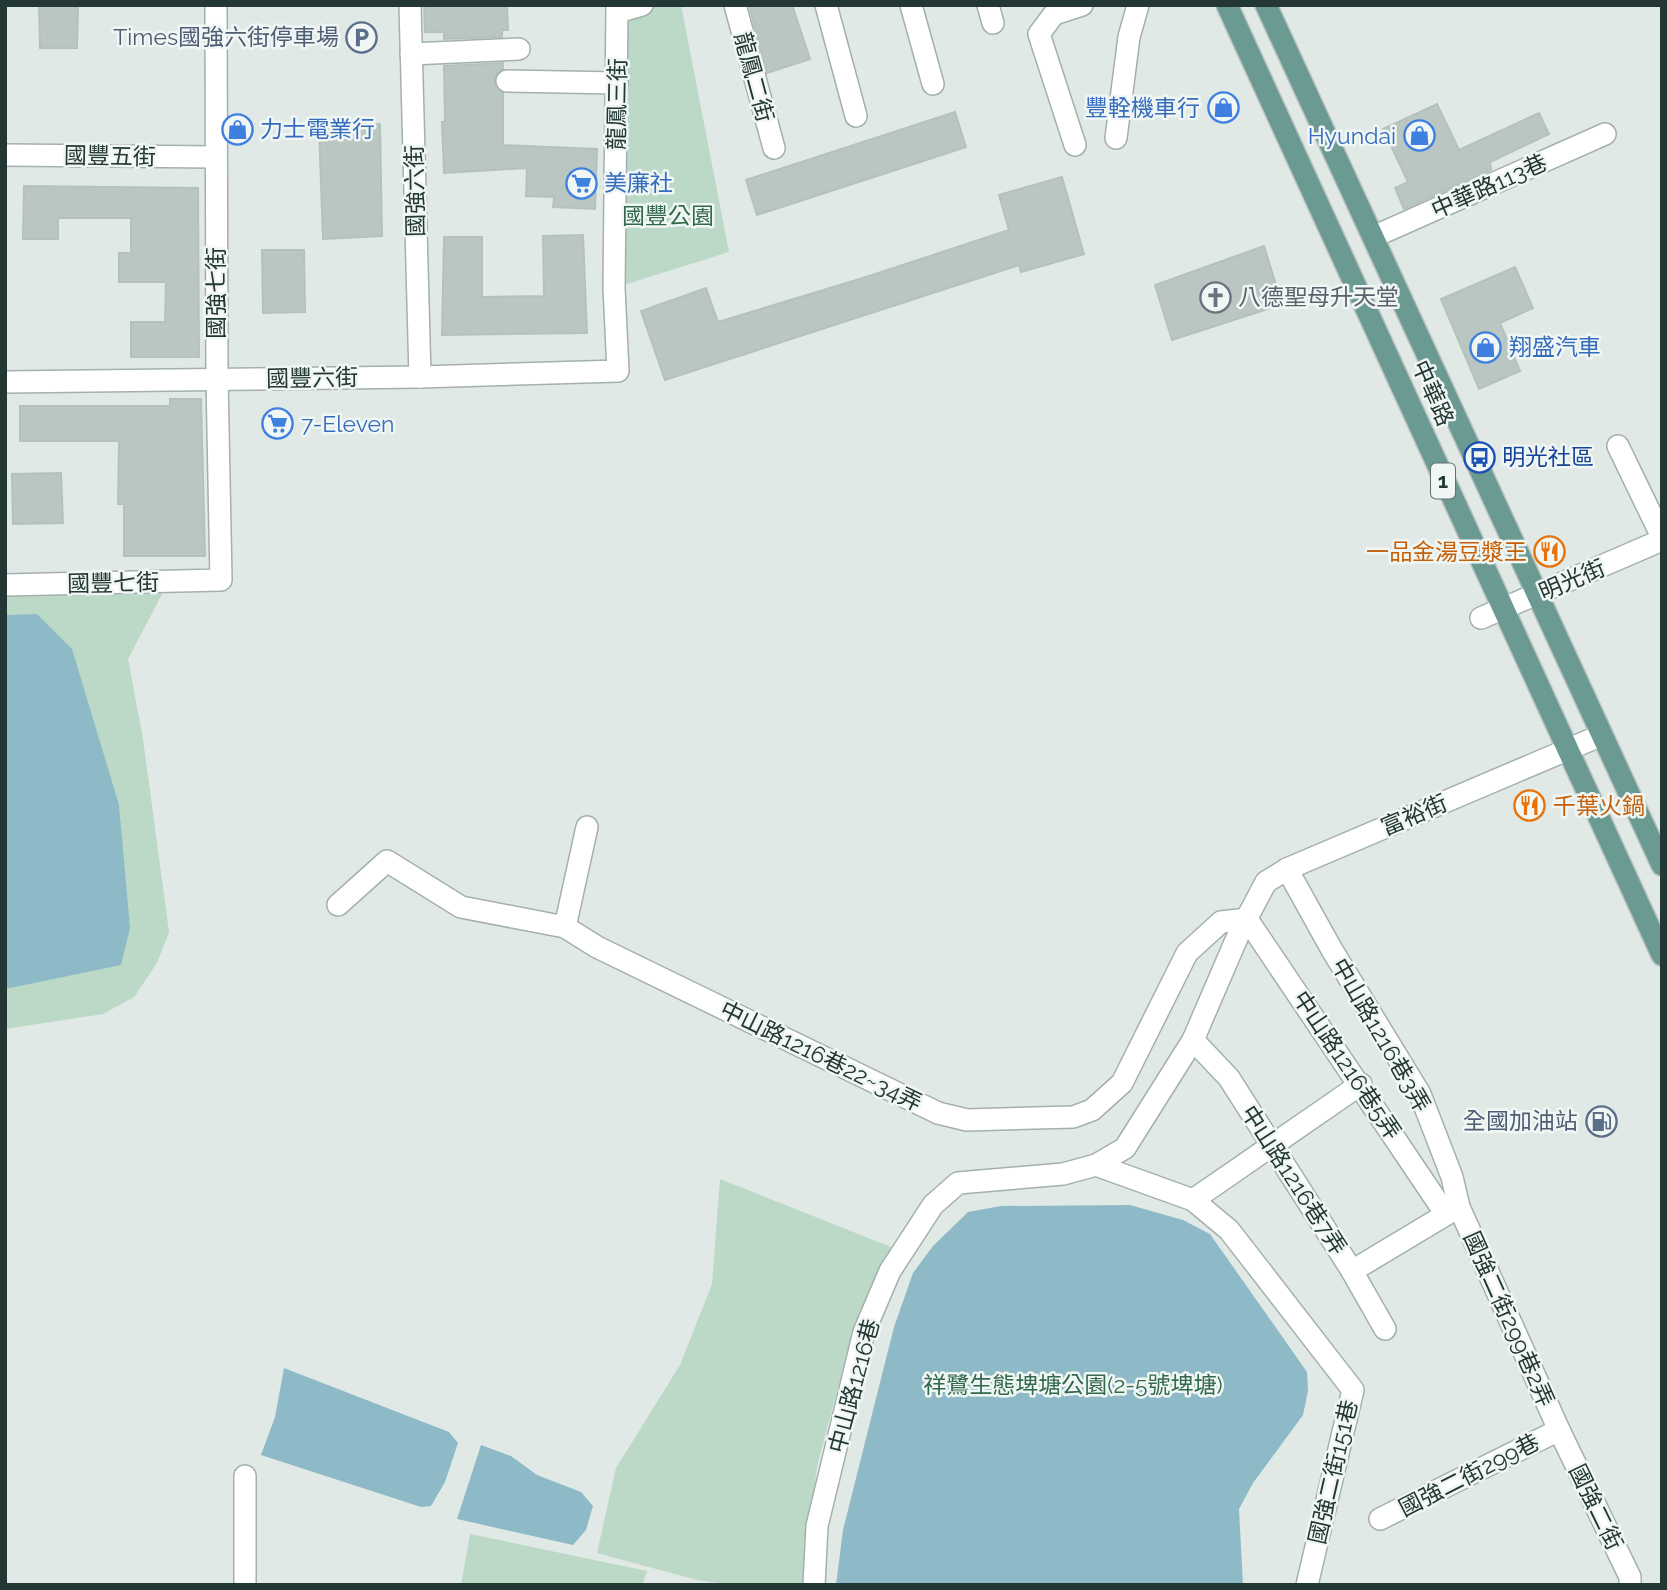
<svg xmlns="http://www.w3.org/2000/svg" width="1667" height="1590" font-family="Raleway,'Noto Sans TC',sans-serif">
	<rect width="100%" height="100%" fill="#e0e9e6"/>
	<g fill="#bcd8c6">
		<path d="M 642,5 L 681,5 L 729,252 L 614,288 L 618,12 Z"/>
		<path d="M 169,581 L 128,659 L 143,739 L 169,932 L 157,963 L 134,997 L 103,1014 L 5,1029 L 5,587 Z"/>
		<path d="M 720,1179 L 891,1247 L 848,1350 L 817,1466 L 803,1585 L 734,1585 L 697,1580 L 597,1553 L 616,1468 L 680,1365 L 712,1284 Z"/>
		<path d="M 470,1534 L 647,1571 L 642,1585 L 461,1585 Z"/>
	</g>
	<g fill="#8ebac8">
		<path d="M 37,614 L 72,649 L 119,805 L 130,928 L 121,965 L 5,989 L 5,615 Z"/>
		<path d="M 1130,1205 L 1183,1220 L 1210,1234 L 1307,1372 L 1308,1391 L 1303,1415 L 1253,1483 L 1239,1509 L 1243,1585 L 836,1585 L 843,1530 L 894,1327 L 913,1273 L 933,1246 L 968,1212 L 1001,1206 Z"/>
		<path d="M 284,1368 L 449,1432 L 458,1443 L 445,1482 L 431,1506 L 421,1507 L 261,1455 L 275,1417 Z"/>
		<path d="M 481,1445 L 511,1456 L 537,1475 L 581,1492 L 593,1506 L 586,1530 L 573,1545 L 457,1519 Z"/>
	</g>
	<g fill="#b9c6c2" stroke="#b4c2bd" stroke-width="2">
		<path d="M 39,5 L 78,5 L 77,48 L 40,48 Z"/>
		<path d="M 424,5 L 507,5 L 508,30 L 502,30 L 502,37 L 444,39 L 444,32 L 425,32 Z"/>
		<path d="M 749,5 L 792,5 L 810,59 L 767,73 Z"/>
		<path d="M 503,63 L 503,69 L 496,74 L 494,81 L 503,93 L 503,145 L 597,149 L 595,209 L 553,207 L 554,197 L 526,196 L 527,168 L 444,173 L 442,122 L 445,122 L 444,66 Z"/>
		<path d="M 1437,104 L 1459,150 L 1539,113 L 1549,134 L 1490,162 L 1491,170 L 1404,209 L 1395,188 L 1408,182 L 1383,129 Z"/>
		<path d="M 955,112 L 966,147 L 757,215 L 746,180 Z"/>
		<path d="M 380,124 L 382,236 L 323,239 L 319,127 Z"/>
		<path d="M 1062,177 L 1084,254 L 1021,272 L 1019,265 L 665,380 L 641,311 L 706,288 L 718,322 L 863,278 L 1009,230 L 999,195 Z"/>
		<path d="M 24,186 L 198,188 L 199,357 L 131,357 L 131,322 L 165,322 L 166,282 L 119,282 L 119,253 L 131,253 L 131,218 L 58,218 L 58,239 L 23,239 Z"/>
		<path d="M 583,235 L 587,333 L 442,335 L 444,237 L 482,237 L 482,297 L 544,296 L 543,236 Z"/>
		<path d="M 1264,246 L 1276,285 L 1268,288 L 1274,307 L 1172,340 L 1155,285 Z"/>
		<path d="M 262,250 L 304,250 L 305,312 L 263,313 Z"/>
		<path d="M 1515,267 L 1533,308 L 1500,323 L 1520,371 L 1479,389 L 1441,299 Z"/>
		<path d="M 170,399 L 201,399 L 205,556 L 124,556 L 124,504 L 118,504 L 119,441 L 20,441 L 20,406 L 170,406 Z"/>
		<path d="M 61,473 L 63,523 L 13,524 L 12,474 Z"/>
	</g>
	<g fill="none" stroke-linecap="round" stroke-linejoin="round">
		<defs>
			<g id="minor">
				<path d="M 410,5 L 420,377"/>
				<path d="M 735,5 L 774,148"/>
				<path d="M 826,5 L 856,116"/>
				<path d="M 911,5 L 933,84"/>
				<path d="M 988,5 L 993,23"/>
				<path d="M 618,12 L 642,5"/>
				<path d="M 411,54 L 519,49"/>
				<path d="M 507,81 L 617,83"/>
				<path d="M 1116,138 L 1129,37 L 1138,5"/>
				<path d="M 1075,145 L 1039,34 L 1054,14 L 1082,5"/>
				<path d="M 5,155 L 216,157"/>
				<path d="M 1373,237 L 1605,134"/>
				<path d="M 5,382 L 420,377 L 618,371 L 614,288 L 617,5"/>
				<path d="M 1618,446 L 1662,537"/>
				<path d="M 5,585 L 221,580 L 217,379 L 216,5"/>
				<path d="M 1481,618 L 1662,540"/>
				<path d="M 1287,869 L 1332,950 L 1420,1094 L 1452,1177 L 1459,1207 L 1559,1430 L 1630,1577 L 1630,1585"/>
				<path d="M 338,905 L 387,861 L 461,907 L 565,927 L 597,947 L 938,1113 L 967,1120 L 1073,1117 L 1092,1110 L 1122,1083 L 1187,953 L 1221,922 L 1247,919"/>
				<path d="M 1247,919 L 1445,1213"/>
				<path d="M 565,927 L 587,827"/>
				<path d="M 1193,1040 L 1229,1078 L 1352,1271 L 1385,1329"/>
				<path d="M 1096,1165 L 1193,1200 L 1229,1230 L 1353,1390 L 1307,1585"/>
				<path d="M 1193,1200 L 1361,1084"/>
				<path d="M 1352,1271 L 1457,1208"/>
				<path d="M 1380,1519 L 1559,1430"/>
				<path d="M 245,1585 L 245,1476"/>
				<path d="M 814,1585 L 817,1526 L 864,1332 L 890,1271 L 933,1205 L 958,1183 L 1063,1174 L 1096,1165 L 1125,1148 L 1193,1040 L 1240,931 L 1266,882 L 1287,869 L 1602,735"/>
			</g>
			<g id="major">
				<path d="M 1227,5 L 1662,955"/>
				<path d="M 1266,5 L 1662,865"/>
			</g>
		</defs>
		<use href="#minor" stroke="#a4b0ad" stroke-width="24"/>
		<use href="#major" stroke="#bdc3c2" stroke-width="24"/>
		<use href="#minor" stroke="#fff" stroke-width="21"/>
		<use href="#major" stroke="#6a9a92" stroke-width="21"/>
	</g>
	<defs>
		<symbol id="parking-ring" viewBox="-11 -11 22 22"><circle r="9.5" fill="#f0f6f4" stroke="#5c6f8a" stroke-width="1.5"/><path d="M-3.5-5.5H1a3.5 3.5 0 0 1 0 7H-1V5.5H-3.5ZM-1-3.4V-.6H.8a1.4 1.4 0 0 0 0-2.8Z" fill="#5c6f8a"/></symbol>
		<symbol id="shop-ring" viewBox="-11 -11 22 22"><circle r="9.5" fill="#f0f6f4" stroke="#3f7fe0" stroke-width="1.5"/><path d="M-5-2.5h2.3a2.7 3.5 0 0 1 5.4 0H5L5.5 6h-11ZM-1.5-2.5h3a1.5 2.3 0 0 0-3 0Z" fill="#3f7fe0"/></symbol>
		<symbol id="supermarket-ring" viewBox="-11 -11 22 22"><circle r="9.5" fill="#f0f6f4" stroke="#3f7fe0" stroke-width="1.5"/><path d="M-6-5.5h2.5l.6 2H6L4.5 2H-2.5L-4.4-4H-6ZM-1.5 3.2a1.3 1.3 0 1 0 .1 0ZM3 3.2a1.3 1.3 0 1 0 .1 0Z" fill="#3f7fe0"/></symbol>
		<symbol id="church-ring" viewBox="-11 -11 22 22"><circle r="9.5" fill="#f0f6f4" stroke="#6b7280" stroke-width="1.5"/><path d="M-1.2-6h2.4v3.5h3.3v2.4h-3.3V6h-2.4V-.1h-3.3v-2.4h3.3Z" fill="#6b7280"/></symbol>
		<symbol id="bus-ring" viewBox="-11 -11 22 22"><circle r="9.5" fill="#f0f6f4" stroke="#1a4fb4" stroke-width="1.5"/><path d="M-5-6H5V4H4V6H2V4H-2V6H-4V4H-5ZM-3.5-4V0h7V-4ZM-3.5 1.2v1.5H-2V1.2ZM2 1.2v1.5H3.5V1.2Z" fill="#1a4fb4"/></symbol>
		<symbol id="restaurant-ring" viewBox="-11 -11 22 22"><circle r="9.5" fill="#f0f6f4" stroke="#e8710a" stroke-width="1.5"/><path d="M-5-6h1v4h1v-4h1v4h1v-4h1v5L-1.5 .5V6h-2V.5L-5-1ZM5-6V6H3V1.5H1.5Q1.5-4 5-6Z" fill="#e8710a"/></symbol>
		<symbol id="fuel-ring" viewBox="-11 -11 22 22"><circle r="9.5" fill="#f0f6f4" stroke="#5c6f8a" stroke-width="1.5"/><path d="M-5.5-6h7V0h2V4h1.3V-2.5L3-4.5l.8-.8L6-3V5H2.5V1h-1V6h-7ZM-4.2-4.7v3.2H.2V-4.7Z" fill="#5c6f8a"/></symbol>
	</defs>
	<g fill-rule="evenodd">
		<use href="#parking-ring" x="344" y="20" width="35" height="35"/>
		<use href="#shop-ring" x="1206" y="90" width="35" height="35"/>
		<use href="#shop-ring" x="220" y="112" width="35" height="35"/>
		<use href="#shop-ring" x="1402" y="118" width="35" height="35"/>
		<use href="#supermarket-ring" x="564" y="166" width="35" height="35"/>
		<use href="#church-ring" x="1198" y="280" width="35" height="35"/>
		<use href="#shop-ring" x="1468" y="330" width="35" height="35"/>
		<use href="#supermarket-ring" x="260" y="406" width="35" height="35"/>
		<use href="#bus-ring" x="1462" y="440" width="35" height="35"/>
		<use href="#restaurant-ring" x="1532" y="534" width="35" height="35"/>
		<use href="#restaurant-ring" x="1512" y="788" width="35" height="35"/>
		<use href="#fuel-ring" x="1584" y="1104" width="35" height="35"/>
	</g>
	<g text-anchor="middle" stroke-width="5" stroke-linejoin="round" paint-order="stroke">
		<rect fill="#f0f6f4" stroke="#60716e" stroke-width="2" x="1431" y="463.5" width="24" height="35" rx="5"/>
		<g font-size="21" font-weight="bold" fill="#233834">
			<text x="1443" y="488">1</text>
		</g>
		<g font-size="23" fill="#4e5e75" stroke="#f0f6f4" text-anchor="end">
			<text x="339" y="45">Times國強六街停車場</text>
			<text x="1578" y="1129">全國加油站</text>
		</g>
		<g font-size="23" fill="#233834" stroke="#f0f6f4">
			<text transform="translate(754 77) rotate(75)" y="8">龍鳳二街</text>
			<text transform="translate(617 104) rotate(-89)" y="8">龍鳳三街</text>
			<text transform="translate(110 156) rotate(1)" y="8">國豐五街</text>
			<text transform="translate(1489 186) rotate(-24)" y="8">中華路113巷</text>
			<text transform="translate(415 191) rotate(-91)" y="8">國強六街</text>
			<text transform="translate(216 293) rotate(-90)" y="8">國強七街</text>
			<text transform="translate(312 378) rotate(-1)" y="8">國豐六街</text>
			<text transform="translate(1433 393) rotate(66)" y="8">中華路</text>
			<text transform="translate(1572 580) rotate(-23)" y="8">明光街</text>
			<text transform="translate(113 583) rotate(-1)" y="8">國豐七街</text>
			<text transform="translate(1414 815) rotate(-23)" y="8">富裕街</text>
			<text transform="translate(1381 1035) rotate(60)" y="8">中山路1216巷3弄</text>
			<text transform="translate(821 1056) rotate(26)" y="8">中山路1216巷22~34弄</text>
			<text transform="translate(1347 1065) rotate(56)" y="8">中山路1216巷5弄</text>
			<text transform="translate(1294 1180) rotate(57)" y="8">中山路1216巷7弄</text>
			<text transform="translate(1509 1319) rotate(66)" y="8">國強二街299巷2弄</text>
			<text transform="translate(854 1386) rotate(-75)" y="8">中山路1216巷</text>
			<text transform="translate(1333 1472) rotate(-77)" y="8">國強二街151巷</text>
			<text transform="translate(1469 1475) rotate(-27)" y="8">國強二街299巷</text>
			<text transform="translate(1596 1507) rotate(64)" y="8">國強二街</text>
		</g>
		<g font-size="23" fill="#366cbe" stroke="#f0f6f4" text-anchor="start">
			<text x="1200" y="116" text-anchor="end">豐輇機車行</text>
			<text x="260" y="137">力士電業行</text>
			<text x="1396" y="144" text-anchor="end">Hyundai</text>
			<text x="604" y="191">美廉社</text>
			<text x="1509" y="355">翔盛汽車</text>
			<text x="301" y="432">7-Eleven</text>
		</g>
		<g font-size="23" fill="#32694d" stroke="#f0f6f4">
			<text x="668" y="224">國豐公園</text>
			<text x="1073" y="1393">祥鷺生態埤塘公園(2-5號埤塘)</text>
		</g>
		<g font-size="23" fill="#5b616d" stroke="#f0f6f4" text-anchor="start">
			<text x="1238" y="305">八德聖母升天堂</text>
		</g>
		<g font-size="23" fill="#164399" stroke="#f0f6f4" text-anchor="start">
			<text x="1502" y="465">明光社區</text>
		</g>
		<g font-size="23" fill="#c56008" stroke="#f0f6f4" text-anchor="end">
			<text x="1527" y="560">一品金湯豆漿王</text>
			<text x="1553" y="814" text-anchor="start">千葉火鍋</text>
		</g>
	</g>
	<rect width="1667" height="1590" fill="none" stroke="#233834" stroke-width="14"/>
</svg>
